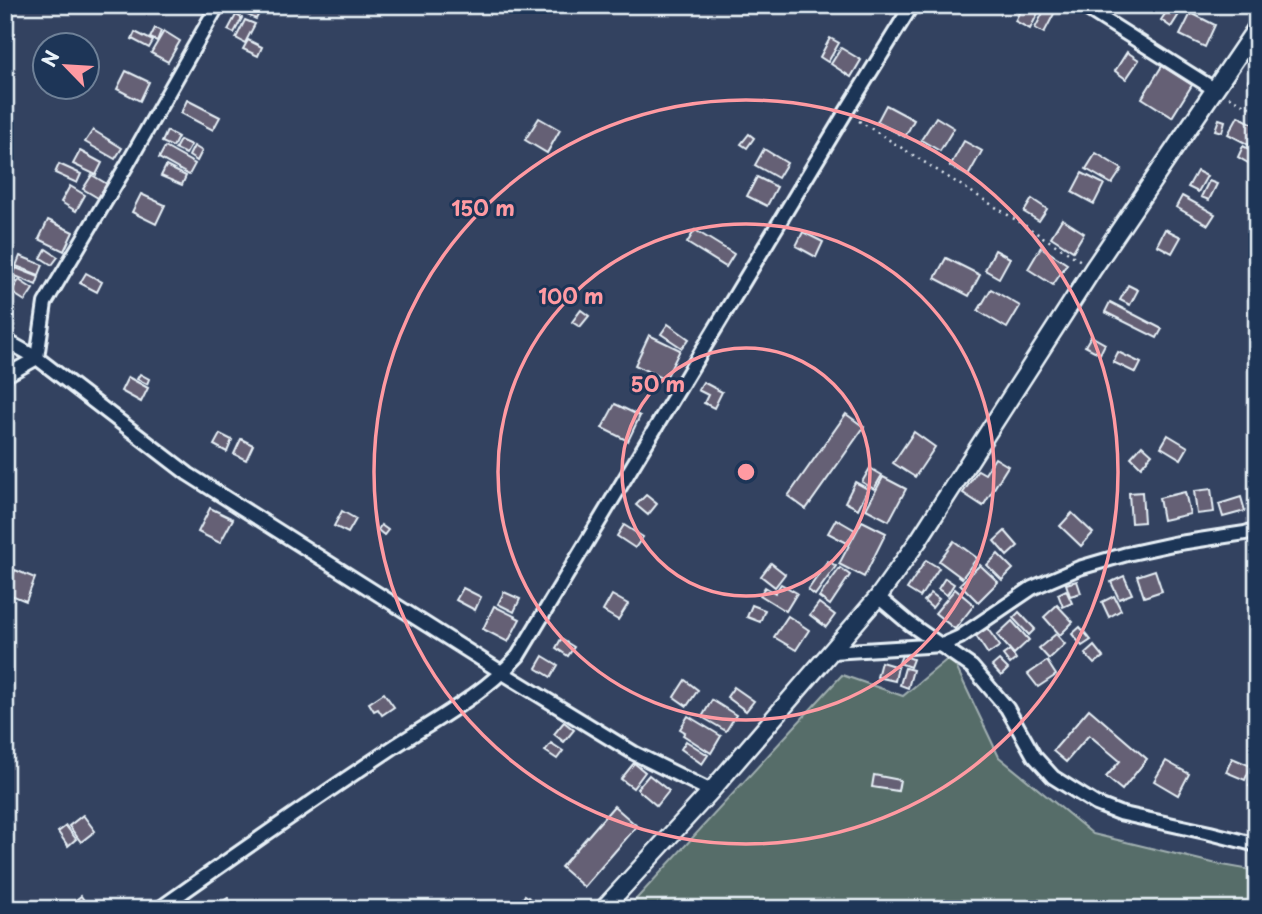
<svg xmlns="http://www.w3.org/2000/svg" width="1262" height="914" font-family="'Playpen Sans',sans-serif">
	<rect width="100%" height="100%" fill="#334260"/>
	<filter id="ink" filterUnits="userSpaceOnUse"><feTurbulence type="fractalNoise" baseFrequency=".0143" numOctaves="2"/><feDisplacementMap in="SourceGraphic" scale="14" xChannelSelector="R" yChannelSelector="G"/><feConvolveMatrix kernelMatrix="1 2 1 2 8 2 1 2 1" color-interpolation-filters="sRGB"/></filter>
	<g filter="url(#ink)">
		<path fill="#576d69" stroke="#a0afb0" stroke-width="2" d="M 951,656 L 999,757 L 1093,834 L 1217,864 L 1257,871 L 1257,909 L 627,909 L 842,675 L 903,696 Z"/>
		<g fill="#656075" stroke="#e8f1f8" stroke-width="2">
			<path d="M 244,5 L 257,5 L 262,8 L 256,19 L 241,12 Z"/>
			<path d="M 1023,5 L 1042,5 L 1030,29 L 1015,21 Z"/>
			<path d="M 1047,5 L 1056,10 L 1044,33 L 1035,28 Z"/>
			<path d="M 1171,5 L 1178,5 L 1183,8 L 1171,27 L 1161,20 Z"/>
			<path d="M 1191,13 L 1215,25 L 1205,47 L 1180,35 Z"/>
			<path d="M 236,15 L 242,18 L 234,33 L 228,30 Z"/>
			<path d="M 245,20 L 255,24 L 245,43 L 236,38 Z"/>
			<path d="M 155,28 L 161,31 L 157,41 L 150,38 Z"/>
			<path d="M 164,31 L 180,41 L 168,62 L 151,53 Z"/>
			<path d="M 135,32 L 153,41 L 149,48 L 132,39 Z"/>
			<path d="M 830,38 L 839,43 L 828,62 L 820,57 Z"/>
			<path d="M 248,40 L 262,47 L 258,56 L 243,49 Z"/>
			<path d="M 841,48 L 861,60 L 851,77 L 831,64 Z"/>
			<path d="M 1127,52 L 1139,60 L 1126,79 L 1115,71 Z"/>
			<path d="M 1162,66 L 1192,85 L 1172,117 L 1142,98 Z"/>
			<path d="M 126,71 L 149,82 L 140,101 L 117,89 Z"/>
			<path d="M 1251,74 L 1257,77 L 1257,86 L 1248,81 Z"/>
			<path d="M 187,100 L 220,117 L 213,130 L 181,113 Z"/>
			<path d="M 886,105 L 914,120 L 905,137 L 877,122 Z"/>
			<path d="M 1238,116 L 1257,126 L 1257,149 L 1228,134 Z"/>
			<path d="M 936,117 L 954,128 L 940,151 L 921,140 Z"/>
			<path d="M 539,118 L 560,130 L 547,153 L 525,140 Z"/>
			<path d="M 1219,119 L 1225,121 L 1222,132 L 1215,130 Z"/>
			<path d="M 93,130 L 122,148 L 115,159 L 85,142 Z"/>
			<path d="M 167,131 L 178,137 L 173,147 L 162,142 Z"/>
			<path d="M 749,134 L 754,138 L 747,148 L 741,144 Z"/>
			<path d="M 180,140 L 191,145 L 186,154 L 175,149 Z"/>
			<path d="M 964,141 L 982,151 L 968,176 L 950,166 Z"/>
			<path d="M 194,146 L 202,151 L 197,161 L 189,156 Z"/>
			<path d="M 1243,146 L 1257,153 L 1255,167 L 1238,157 Z"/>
			<path d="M 165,147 L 195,164 L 189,175 L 159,158 Z"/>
			<path d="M 764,149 L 787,163 L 778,178 L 755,165 Z"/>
			<path d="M 80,151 L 102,163 L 96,175 L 73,164 Z"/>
			<path d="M 1096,153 L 1122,169 L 1112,184 L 1086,169 Z"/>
			<path d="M 59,164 L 81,174 L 77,183 L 55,173 Z"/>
			<path d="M 166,166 L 186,176 L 182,185 L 161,176 Z"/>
			<path d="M 1197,171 L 1207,176 L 1198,192 L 1188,187 Z"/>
			<path d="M 1082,173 L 1104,184 L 1094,204 L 1072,192 Z"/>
			<path d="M 92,175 L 107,184 L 98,198 L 83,189 Z"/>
			<path d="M 757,177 L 777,187 L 767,206 L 747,196 Z"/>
			<path d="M 1209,181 L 1217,184 L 1209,200 L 1201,197 Z"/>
			<path d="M 70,186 L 85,195 L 76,211 L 61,202 Z"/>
			<path d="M 141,194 L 165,205 L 156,224 L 132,212 Z"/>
			<path d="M 1182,196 L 1215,214 L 1208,225 L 1176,207 Z"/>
			<path d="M 1032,199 L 1047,209 L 1039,221 L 1024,212 Z"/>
			<path d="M 1062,219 L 1084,233 L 1073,251 L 1051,237 Z"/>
			<path d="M 48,220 L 73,232 L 64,251 L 39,239 Z"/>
			<path d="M 1165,229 L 1181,237 L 1172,253 L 1157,245 Z"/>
			<path d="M 695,230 L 734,254 L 726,267 L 687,243 Z"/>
			<path d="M 803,232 L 823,242 L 816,257 L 796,246 Z"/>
			<path d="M 1041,247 L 1067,264 L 1053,285 L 1028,269 Z"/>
			<path d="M 46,249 L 58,257 L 52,265 L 41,258 Z"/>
			<path d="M 995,250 L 1010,258 L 999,278 L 985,270 Z"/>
			<path d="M 20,256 L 43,265 L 39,275 L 16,266 Z"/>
			<path d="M 946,258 L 980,275 L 969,296 L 935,278 Z"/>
			<path d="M 16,268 L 39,277 L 36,285 L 13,275 Z"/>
			<path d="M 86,273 L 102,282 L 97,292 L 80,283 Z"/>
			<path d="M 8,275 L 16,279 L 9,292 L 5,290 L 5,279 Z"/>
			<path d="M 19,280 L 33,289 L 25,301 L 11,292 Z"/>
			<path d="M 1128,285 L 1138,290 L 1130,305 L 1120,300 Z"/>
			<path d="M 991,289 L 1020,306 L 1007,328 L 978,311 Z"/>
			<path d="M 1110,302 L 1162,329 L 1157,338 L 1105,312 Z"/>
			<path d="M 581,310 L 589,316 L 580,327 L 572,322 Z"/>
			<path d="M 668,324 L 689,339 L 682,348 L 661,334 Z"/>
			<path d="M 649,335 L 680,350 L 665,380 L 635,365 Z"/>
			<path d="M 1091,336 L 1105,344 L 1100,354 L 1085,346 Z"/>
			<path d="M 1118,352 L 1141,363 L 1136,373 L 1113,362 Z"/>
			<path d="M 140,374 L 149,379 L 147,384 L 137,379 Z"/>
			<path d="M 128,377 L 148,388 L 141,402 L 121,391 Z"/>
			<path d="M 703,382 L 722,392 L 714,408 L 704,403 L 708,395 L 698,390 Z"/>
			<path d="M 615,404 L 640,416 L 628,441 L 602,428 Z"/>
			<path d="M 846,414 L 864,427 L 806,509 L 788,496 Z"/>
			<path d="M 914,432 L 935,447 L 915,477 L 893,463 Z"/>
			<path d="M 220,434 L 232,440 L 227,452 L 214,445 Z"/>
			<path d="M 1168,435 L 1188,447 L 1181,459 L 1161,447 Z"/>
			<path d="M 241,439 L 253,445 L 246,460 L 234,454 Z"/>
			<path d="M 1142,445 L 1152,454 L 1141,467 L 1131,457 Z"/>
			<path d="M 995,458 L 1008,466 L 983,506 L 963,493 L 978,470 L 985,474 Z"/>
			<path d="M 870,468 L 882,475 L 874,489 L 862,482 Z"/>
			<path d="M 883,477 L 906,489 L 889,521 L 866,509 Z"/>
			<path d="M 855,482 L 868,489 L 858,509 L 845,502 Z"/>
			<path d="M 1211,489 L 1214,512 L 1197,514 L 1194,491 Z"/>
			<path d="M 1142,492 L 1144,522 L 1131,523 L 1129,493 Z"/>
			<path d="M 1185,492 L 1190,514 L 1163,520 L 1159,498 Z"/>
			<path d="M 646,495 L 657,504 L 648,515 L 636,505 Z"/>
			<path d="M 1241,497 L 1245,511 L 1223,517 L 1219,504 Z"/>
			<path d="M 210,508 L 233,519 L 220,543 L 198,532 Z"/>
			<path d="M 342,511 L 356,519 L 348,533 L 334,526 Z"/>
			<path d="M 1072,513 L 1093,533 L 1081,546 L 1060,526 Z"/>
			<path d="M 836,519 L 855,530 L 847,543 L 828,533 Z"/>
			<path d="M 862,521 L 886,533 L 864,577 L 839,564 Z"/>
			<path d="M 381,525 L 388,530 L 384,535 L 378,530 Z"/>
			<path d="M 624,525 L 643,537 L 635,548 L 617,536 Z"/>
			<path d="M 1005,531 L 1018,546 L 1007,556 L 994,541 Z"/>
			<path d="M 954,541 L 977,558 L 962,578 L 939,561 Z"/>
			<path d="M 998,554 L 1013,569 L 1002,580 L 987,565 Z"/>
			<path d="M 926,560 L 939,568 L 920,597 L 907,589 Z"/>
			<path d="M 828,561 L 836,566 L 815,595 L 808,590 Z"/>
			<path d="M 771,563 L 785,574 L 775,587 L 761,576 Z"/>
			<path d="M 980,565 L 998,582 L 978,602 L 960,584 Z"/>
			<path d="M 840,568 L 850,575 L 830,605 L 819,597 Z"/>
			<path d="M 15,570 L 35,578 L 26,601 L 6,593 Z"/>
			<path d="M 1155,570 L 1162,591 L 1144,597 L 1137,576 Z"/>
			<path d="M 1124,576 L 1132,594 L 1119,599 L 1111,582 Z"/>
			<path d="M 945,578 L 954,584 L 947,595 L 938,589 Z"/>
			<path d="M 1077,581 L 1081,593 L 1070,596 L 1066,584 Z"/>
			<path d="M 781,584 L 797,593 L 786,611 L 760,595 L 765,587 L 775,593 Z"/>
			<path d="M 463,588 L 481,597 L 475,610 L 456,600 Z"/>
			<path d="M 955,589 L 974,605 L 955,629 L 935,613 Z"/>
			<path d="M 1066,590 L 1072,603 L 1063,607 L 1058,594 Z"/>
			<path d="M 504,592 L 520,599 L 514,612 L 498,604 Z"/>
			<path d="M 931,593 L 939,599 L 932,608 L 924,601 Z"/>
			<path d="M 612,595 L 628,604 L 618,620 L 603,611 Z"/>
			<path d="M 1114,596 L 1121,610 L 1109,617 L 1102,602 Z"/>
			<path d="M 819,603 L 835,615 L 826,627 L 810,615 Z"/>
			<path d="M 752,605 L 765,610 L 760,622 L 747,617 Z"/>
			<path d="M 1057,605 L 1073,622 L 1060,635 L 1044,617 Z"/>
			<path d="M 494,606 L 520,619 L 508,642 L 483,629 Z"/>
			<path d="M 1019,612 L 1035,629 L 1029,635 L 1013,618 Z"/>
			<path d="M 788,616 L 809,630 L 796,650 L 774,637 Z"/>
			<path d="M 1012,621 L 1029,640 L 1014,654 L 997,635 Z"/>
			<path d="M 1080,627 L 1091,640 L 1082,646 L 1072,634 Z"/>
			<path d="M 987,628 L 1000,646 L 988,654 L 976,636 Z"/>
			<path d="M 1056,634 L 1065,644 L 1049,659 L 1039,648 Z"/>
			<path d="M 561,639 L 574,647 L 568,656 L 556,648 Z"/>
			<path d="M 1094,646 L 1103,657 L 1094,664 L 1085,654 Z"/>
			<path d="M 1010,650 L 1016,659 L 1010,664 L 1003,655 Z"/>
			<path d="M 902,655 L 913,659 L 910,667 L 899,663 Z"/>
			<path d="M 543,656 L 558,665 L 551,677 L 536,668 Z"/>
			<path d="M 999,660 L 1008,669 L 1001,676 L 992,666 Z"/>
			<path d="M 1047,661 L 1056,675 L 1038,687 L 1028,674 Z"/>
			<path d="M 881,662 L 898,667 L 895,681 L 877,677 Z"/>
			<path d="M 905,668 L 913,670 L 908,688 L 900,685 Z"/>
			<path d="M 685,680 L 698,690 L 687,706 L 674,697 Z"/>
			<path d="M 734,687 L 754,701 L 746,711 L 727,697 Z"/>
			<path d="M 384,693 L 394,707 L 382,715 L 378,709 L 374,711 L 369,703 Z"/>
			<path d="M 712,700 L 736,715 L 726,731 L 702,717 Z"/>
			<path d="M 1089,709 L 1147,759 L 1122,790 L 1106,777 L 1120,761 L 1089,735 L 1066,762 L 1053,751 Z"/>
			<path d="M 688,716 L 721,736 L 711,753 L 683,735 L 685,732 L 680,729 Z"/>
			<path d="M 564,722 L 574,730 L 564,742 L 554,734 Z"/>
			<path d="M 686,741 L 708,755 L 702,764 L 681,749 Z"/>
			<path d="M 551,743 L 563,751 L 557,759 L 545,751 Z"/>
			<path d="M 1232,758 L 1251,766 L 1245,780 L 1226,772 Z"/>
			<path d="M 1166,761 L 1189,774 L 1178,795 L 1154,781 Z"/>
			<path d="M 634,763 L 645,772 L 633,788 L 621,779 Z"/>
			<path d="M 1257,773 L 1257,790 L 1249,786 Z"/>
			<path d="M 649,775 L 669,791 L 657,806 L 637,789 Z"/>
			<path d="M 874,775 L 900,780 L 898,791 L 872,787 Z"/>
			<path d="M 614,806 L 637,826 L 584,887 L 561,867 Z"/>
			<path d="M 83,815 L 95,831 L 81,842 L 69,826 Z"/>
			<path d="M 66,826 L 76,839 L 68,846 L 58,832 Z"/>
			<path d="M 525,895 L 547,909 L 517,909 Z"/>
			<path d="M 81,896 L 90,909 L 64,909 Z"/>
			<path d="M 228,898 L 234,909 L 217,909 L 215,906 Z"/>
		</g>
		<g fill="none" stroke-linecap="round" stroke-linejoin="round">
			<defs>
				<g id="minor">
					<path d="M 1081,5 L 1214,89"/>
					<path d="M 5,340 L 37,358 L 188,474 L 503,673 L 634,753 L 711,791"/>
					<path d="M 5,376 L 37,358 L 45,303 L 127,165 L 218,5"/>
					<path d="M 878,597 L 910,624 L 972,667 L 1007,708 L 1034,756 L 1053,777 L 1096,804 L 1119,813 L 1210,833 L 1257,845"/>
					<path d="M 832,652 L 942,645 L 960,637 L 1032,588 L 1079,568 L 1127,554 L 1173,544 L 1245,533 L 1257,529"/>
					<path d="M 159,909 C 235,855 311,802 389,750 C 433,721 482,696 518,656 L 844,115 L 912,5"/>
				</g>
				<path id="tertiary" d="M 603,909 L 711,791 L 878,597 L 918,541 L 1093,269 L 1257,27"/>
			</defs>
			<use href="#minor" stroke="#e8f1f8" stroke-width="18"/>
			<use href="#tertiary" stroke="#e8f1f8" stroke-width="21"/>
			<g stroke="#e8f1f8" stroke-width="2.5" stroke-dasharray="2 5" stroke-linecap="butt">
				<path d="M 1229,97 L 1257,111"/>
				<path d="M 859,121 L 1081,261"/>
			</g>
			<use href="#minor" stroke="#1d3557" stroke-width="12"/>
			<use href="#tertiary" stroke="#1d3557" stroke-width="16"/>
		</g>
	</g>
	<g fill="none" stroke="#ff9aa2" stroke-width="3.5">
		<circle cx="746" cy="472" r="124"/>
		<circle cx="746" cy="472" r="248"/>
		<circle cx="746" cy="472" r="372"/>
	</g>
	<circle cx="746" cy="472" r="10" fill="#ff9aa2" stroke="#1d3557" stroke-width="3.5"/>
	<g font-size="21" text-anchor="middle" font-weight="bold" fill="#ff9aa2" stroke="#1d3557" stroke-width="6" stroke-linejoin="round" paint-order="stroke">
		<text x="483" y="216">150 m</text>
		<text x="571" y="304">100 m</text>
		<text x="658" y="392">50 m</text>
	</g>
	<rect width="1262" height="914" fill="none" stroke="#1d3557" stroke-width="28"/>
	<rect x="14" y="14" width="1234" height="886" fill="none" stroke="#e8f1f8" stroke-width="2.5" filter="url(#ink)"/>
	<g transform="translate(66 66) rotate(295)"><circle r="33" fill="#1d3557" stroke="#6e8097" stroke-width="2"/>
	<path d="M0-5L12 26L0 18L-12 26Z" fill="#ff9aa2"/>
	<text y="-10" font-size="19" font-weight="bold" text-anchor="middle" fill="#e8f1f8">N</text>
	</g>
</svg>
